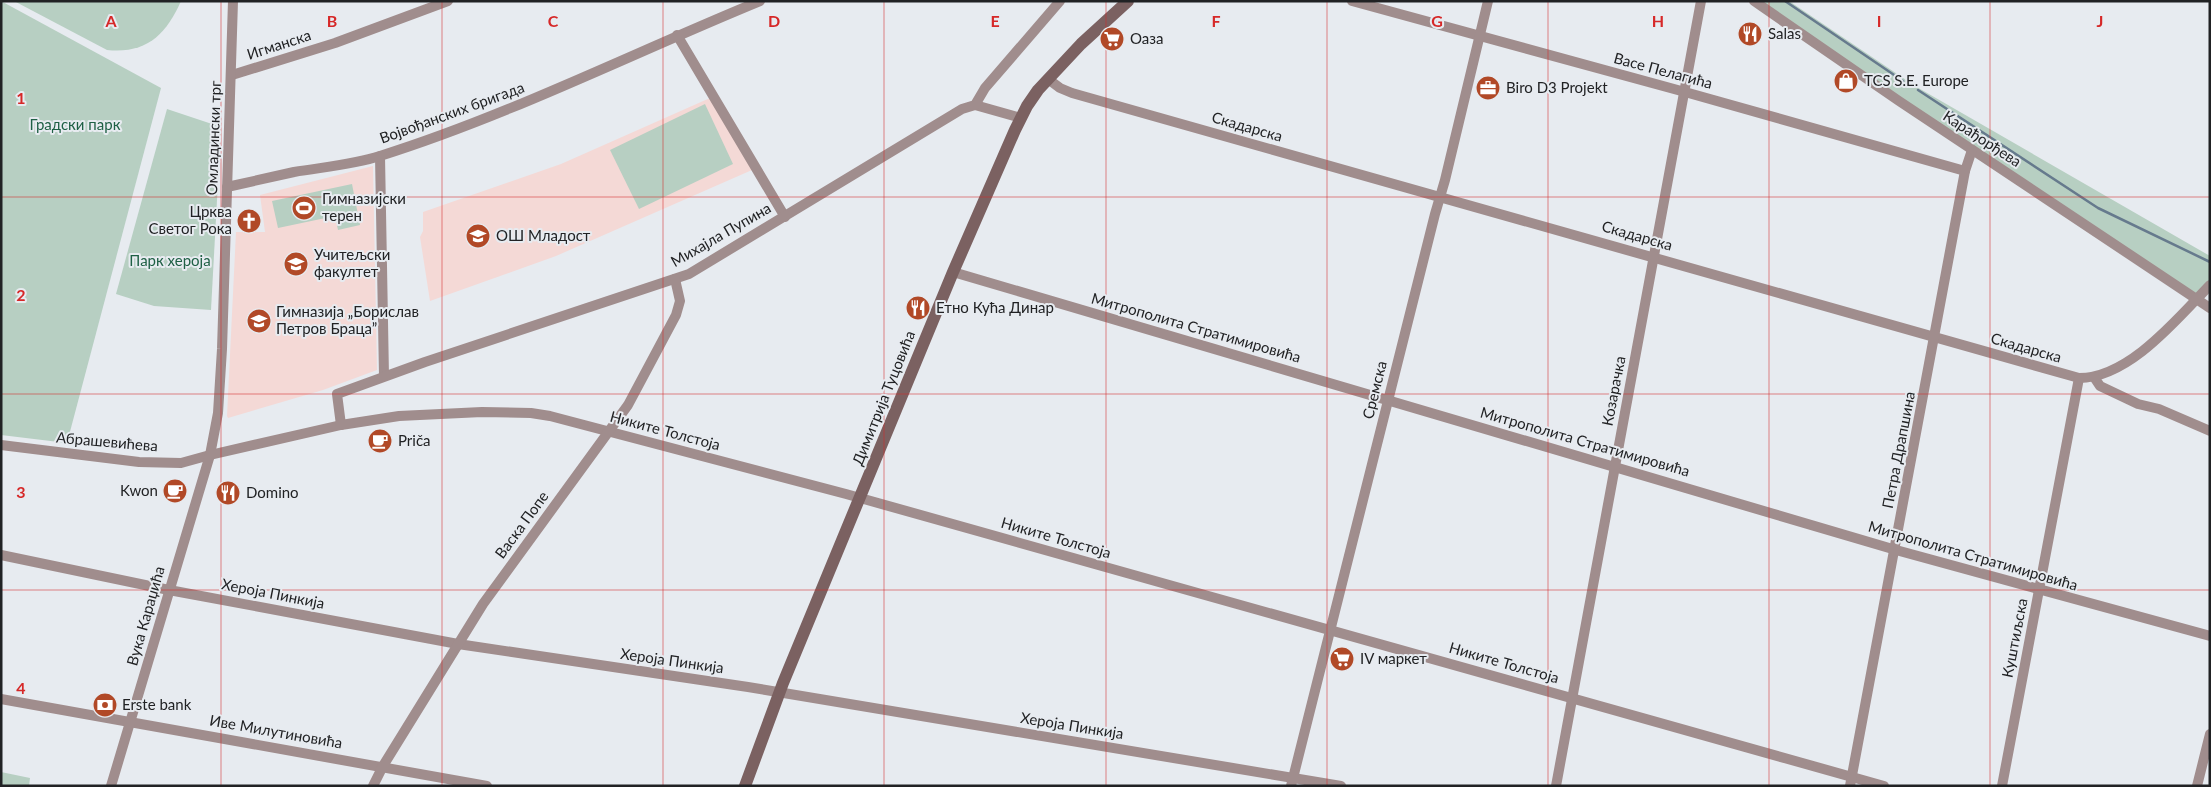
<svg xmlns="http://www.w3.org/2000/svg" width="2211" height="787" font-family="Lato,sans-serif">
	<rect width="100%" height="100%" fill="#e7ebf0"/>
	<g fill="#f4d9d6">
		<path d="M 710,98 L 752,170 L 556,256 L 430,301 L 420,237 L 423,231 L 423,212 L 561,164 Z"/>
		<path d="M 373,166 L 377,370 L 323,390 L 228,418 L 227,416 L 236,232 L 265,232 L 260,195 Z"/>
	</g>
	<g fill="#b7cfc2">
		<path d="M 1,1 L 161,88 L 67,443 L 1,435 Z"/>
		<path d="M 14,1 L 181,1 C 166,35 146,54 107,50 Z"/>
		<path d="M 1757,1 L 1789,1 L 1915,86 L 2210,256 L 2210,285 L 2196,298 Z"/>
		<path d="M 705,104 L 733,164 L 639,209 L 610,150 Z"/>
		<path d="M 167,109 L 221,127 L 211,310 L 154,306 L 116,294 Z"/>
		<path d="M 352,184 L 360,225 L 338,230 L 335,216 L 278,228 L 272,201 Z"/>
		<path d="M 1,772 L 30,778 L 29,786 L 1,786 Z"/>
	</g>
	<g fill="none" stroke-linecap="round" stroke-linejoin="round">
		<g stroke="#667a8d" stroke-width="2.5">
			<path d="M 1785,1 L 1903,81"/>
			<path d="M 1918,90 L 2098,208 L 2210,262"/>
		</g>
		<g stroke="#a08d8d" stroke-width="10">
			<path d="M 1352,1 L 1685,92 L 1965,171"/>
			<path d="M 1754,1 L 1899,101 L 2210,308"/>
			<path d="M 677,35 L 785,217"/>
			<path d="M 232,75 L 335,43 L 448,1"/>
			<path d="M 1048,79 L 1060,88 L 1072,93 L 2079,378 C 2129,378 2177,319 2210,285"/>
			<path d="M 975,105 L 1021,118"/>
			<path d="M 380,156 L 384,376"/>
			<path d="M 227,187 C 250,182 272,177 294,172 C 323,167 352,165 380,156 C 510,115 633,53 760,1"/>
			<path d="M 953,272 L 1896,550 L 2210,636"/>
			<path d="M 2094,377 L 2100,386 L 2138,404 L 2159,409 L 2210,431"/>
			<path d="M 341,425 L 337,394 L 425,362 L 689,274 L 962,109 L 975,105 L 985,88 L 1060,1"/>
			<path d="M 1,445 L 139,462 L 181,463 L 210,455 L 341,425 L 399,416 L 482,412 L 531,413 L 550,416 L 846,494 L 1884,786"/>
			<path d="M 1,555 L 169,590 L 458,644 L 748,687 L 1341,786"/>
			<path d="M 1,699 L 487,786"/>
			<path d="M 111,786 L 210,455 L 218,413 L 222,349 L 233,1"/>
			<path d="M 373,786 L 383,766 L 483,604 L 628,405 L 676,315 L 680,301 L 675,279"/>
			<path d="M 1291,786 L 1435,214 L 1445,180 L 1488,1"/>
			<path d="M 1556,786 L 1701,1"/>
			<path d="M 1850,786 L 1965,171 L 1972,150"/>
			<path d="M 2002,786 L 2079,378"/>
			<path d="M 2197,786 L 2210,734"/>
		</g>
		<path stroke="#7b6161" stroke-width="12" d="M 745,786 L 783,683 L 953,272 L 1015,130 L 1027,106 L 1038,90 L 1081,44 L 1128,1"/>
	</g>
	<path fill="none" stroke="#d62828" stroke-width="1" stroke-opacity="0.55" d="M 221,1 L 221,786M 442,1 L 442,786M 663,1 L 663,786M 884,1 L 884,786M 1106,1 L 1106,786M 1327,1 L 1327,786M 1548,1 L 1548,786M 1769,1 L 1769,786M 1990,1 L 1990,786M 1,197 L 2210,197M 1,394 L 2210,394M 1,590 L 2210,590"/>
	<defs>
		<symbol id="restaurant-disc" viewBox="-11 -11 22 22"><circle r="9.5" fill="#b14927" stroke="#e7ebf0"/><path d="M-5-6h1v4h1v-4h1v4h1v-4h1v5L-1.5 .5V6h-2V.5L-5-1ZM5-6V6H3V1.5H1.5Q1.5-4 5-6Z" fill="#fff"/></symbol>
		<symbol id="supermarket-disc" viewBox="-11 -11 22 22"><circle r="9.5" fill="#b14927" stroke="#e7ebf0"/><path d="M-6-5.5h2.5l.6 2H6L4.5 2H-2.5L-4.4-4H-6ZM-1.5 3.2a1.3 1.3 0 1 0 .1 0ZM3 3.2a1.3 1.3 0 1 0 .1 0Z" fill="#fff"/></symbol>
		<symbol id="shop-disc" viewBox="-11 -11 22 22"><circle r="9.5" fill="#b14927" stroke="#e7ebf0"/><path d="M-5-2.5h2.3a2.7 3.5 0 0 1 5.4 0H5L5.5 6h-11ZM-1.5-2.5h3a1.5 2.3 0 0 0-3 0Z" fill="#fff"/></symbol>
		<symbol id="office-disc" viewBox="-11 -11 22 22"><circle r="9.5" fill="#b14927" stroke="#e7ebf0"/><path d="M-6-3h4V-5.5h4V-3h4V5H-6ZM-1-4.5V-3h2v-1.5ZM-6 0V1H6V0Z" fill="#fff"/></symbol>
		<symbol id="stadium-disc" viewBox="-11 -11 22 22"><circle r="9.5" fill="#b14927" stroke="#e7ebf0"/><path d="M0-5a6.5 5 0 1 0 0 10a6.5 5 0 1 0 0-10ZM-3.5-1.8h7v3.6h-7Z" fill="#fff"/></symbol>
		<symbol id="church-disc" viewBox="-11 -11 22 22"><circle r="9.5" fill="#b14927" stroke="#e7ebf0"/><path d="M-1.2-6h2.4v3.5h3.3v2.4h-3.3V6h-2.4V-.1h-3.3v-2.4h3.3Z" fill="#fff"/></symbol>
		<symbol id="school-disc" viewBox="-11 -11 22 22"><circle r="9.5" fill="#b14927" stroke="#e7ebf0"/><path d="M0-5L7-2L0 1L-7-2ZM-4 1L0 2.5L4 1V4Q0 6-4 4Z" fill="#fff"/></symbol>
		<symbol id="university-disc" viewBox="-11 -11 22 22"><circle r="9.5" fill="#b14927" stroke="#e7ebf0"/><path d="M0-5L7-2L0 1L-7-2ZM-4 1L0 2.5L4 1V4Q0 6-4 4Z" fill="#fff"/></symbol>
		<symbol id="cafe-disc" viewBox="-11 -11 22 22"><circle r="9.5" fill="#b14927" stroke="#e7ebf0"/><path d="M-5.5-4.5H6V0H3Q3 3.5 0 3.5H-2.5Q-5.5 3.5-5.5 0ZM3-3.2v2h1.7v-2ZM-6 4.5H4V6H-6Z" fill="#fff"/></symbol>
		<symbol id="bank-disc" viewBox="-11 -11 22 22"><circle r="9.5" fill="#b14927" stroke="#e7ebf0"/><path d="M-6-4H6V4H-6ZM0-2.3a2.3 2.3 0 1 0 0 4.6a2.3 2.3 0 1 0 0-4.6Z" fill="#fff"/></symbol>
	</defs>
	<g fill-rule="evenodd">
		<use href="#restaurant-disc" x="1736" y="20" width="28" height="28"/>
		<use href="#supermarket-disc" x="1098" y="25" width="28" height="28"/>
		<use href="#shop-disc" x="1832" y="67" width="28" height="28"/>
		<use href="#office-disc" x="1474" y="74" width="28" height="28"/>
		<use href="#stadium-disc" x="290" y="194" width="28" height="28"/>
		<use href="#church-disc" x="235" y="207" width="28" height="28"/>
		<use href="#school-disc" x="464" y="222" width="28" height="28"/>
		<use href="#university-disc" x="282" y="250" width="28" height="28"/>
		<use href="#restaurant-disc" x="904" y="294" width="28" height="28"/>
		<use href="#school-disc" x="245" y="307" width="28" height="28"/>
		<use href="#cafe-disc" x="366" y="427" width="28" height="28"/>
		<use href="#cafe-disc" x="161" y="477" width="28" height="28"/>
		<use href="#restaurant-disc" x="214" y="479" width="28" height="28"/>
		<use href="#supermarket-disc" x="1328" y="645" width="28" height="28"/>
		<use href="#bank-disc" x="91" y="691" width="28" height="28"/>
	</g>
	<g text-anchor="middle" stroke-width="4" stroke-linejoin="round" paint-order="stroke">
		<g font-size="15" fill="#212224" stroke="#e7ebf0" text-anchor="start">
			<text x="1768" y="39">Salas</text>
			<text x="1130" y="44">Оаза</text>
			<text x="1864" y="86">TCS S.E. Europe</text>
			<text x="1506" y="93">Biro D3 Projekt</text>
			<text x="322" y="204">Гимназијски<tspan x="322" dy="17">терен</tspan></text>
			<text x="232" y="217" text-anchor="end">Црква<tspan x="232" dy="17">Светог Рока</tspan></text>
			<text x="496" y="241">ОШ Младост</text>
			<text x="314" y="260">Учитељски<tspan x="314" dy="17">факултет</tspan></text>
			<text x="936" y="313">Етно Кућа Динар</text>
			<text x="276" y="317">Гимназија „Борислав<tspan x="276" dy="17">Петров Браца”</tspan></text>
			<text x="398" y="446">Priča</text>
			<text x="158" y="496" text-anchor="end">Kwon</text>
			<text x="246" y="498">Domino</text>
			<text x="1360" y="664">IV маркет</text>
			<text x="122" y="710">Erste bank</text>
		</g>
		<g font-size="15" fill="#212224" stroke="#e7ebf0">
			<text transform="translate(279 45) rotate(-18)" y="5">Игманска</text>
			<text transform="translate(1663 71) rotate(15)" y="5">Васе Пелагића</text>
			<text transform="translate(452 113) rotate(-20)" y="5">Војвођанских бригада</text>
			<text transform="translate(1247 127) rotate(16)" y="5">Скадарска</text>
			<text transform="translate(214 138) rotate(-88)" y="5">Омладински трг</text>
			<text transform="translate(1982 139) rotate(33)" y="5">Карађорђева</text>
			<text transform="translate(721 235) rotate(-30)" y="5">Михајла Пупина</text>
			<text transform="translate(1637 236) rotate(16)" y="5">Скадарска</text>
			<text transform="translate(1196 328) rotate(16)" y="5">Митрополита Стратимировића</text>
			<text transform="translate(2026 348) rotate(16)" y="5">Скадарска</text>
			<text transform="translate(1375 390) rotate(-76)" y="5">Сремска</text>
			<text transform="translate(1614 391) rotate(-79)" y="5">Козарачка</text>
			<text transform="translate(884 398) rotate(-68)" y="5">Димитрија Туцовића</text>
			<text transform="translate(665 431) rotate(15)" y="5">Никите Толстоја</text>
			<text transform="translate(107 442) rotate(5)" y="5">Абрашевићева</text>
			<text transform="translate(1585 442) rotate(16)" y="5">Митрополита Стратимировића</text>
			<text transform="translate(1899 450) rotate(-79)" y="5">Петра Драпшина</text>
			<text transform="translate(522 525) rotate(-54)" y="5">Васка Попе</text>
			<text transform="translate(1056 538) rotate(16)" y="5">Никите Толстоја</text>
			<text transform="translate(1973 556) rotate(16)" y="5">Митрополита Стратимировића</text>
			<text transform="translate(273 594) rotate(11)" y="5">Хероја Пинкија</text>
			<text transform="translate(146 616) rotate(-74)" y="5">Вука Караџића</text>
			<text transform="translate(2015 638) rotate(-79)" y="5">Куштиљска</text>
			<text transform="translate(672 661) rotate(8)" y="5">Хероја Пинкија</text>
			<text transform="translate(1504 663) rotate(16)" y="5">Никите Толстоја</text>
			<text transform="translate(1072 726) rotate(9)" y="5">Хероја Пинкија</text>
			<text transform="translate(276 732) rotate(10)" y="5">Иве Милутиновића</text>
		</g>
		<g font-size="15" fill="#1f6045" stroke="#e7ebf0">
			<text x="75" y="130">Градски парк</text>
			<text x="170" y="266">Парк хероја</text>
		</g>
	</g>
	<g font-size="16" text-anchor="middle" font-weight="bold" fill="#d62828" stroke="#e7ebf0" stroke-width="4" stroke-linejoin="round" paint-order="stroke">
		<text x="111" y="27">A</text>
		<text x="332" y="27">B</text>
		<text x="553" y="27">C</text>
		<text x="774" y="27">D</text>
		<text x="995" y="27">E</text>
		<text x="1216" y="27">F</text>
		<text x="1437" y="27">G</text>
		<text x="1658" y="27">H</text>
		<text x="1879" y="27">I</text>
		<text x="2100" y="27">J</text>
		<text x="21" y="104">1</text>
		<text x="21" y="301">2</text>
		<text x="21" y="498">3</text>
		<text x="21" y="694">4</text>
	</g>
	<rect width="2211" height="787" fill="none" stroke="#212224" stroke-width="5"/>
</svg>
